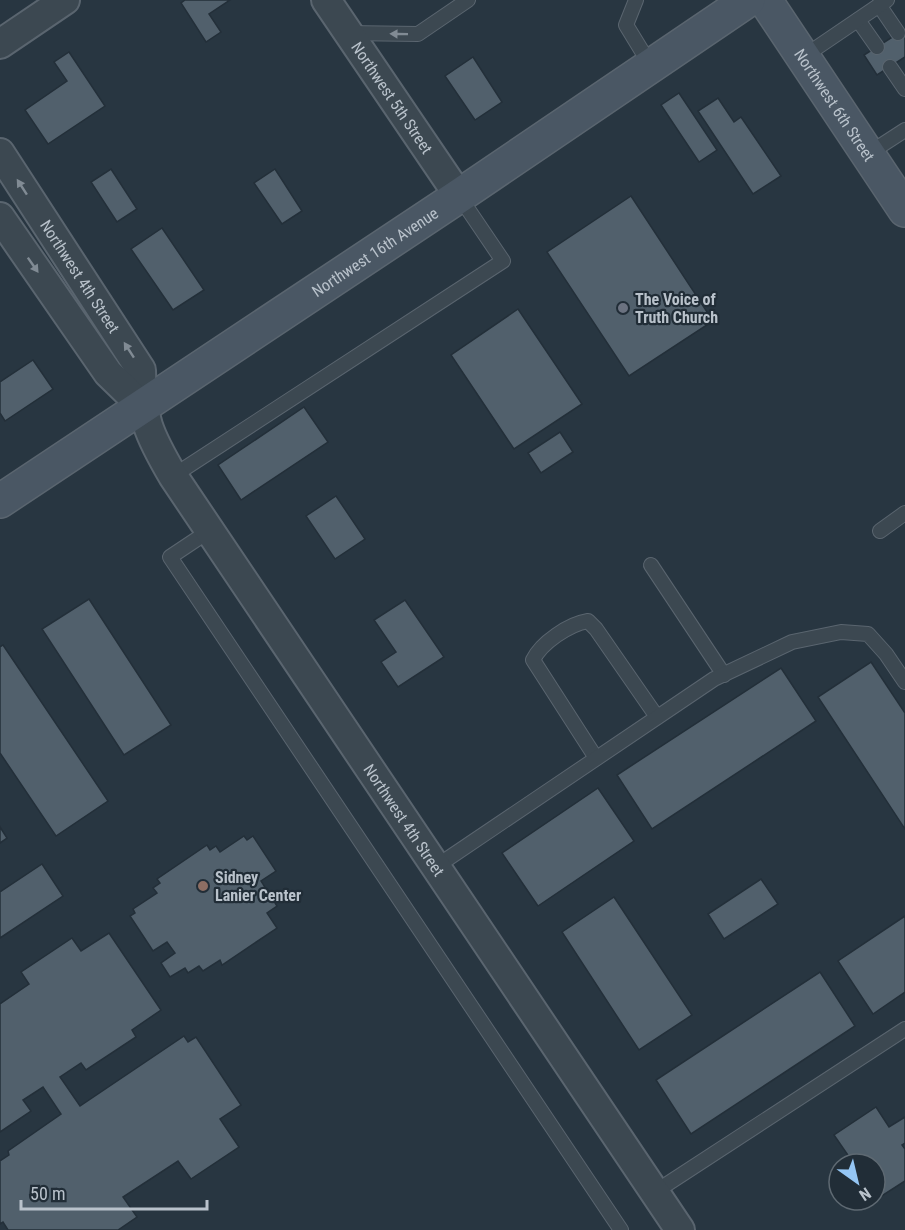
<svg xmlns="http://www.w3.org/2000/svg" width="905" height="1230" font-family="'Roboto Condensed',sans-serif">
	<rect width="100%" height="100%" fill="#283641"/>
	<g fill="#51606c" stroke="#232f39" stroke-width="1.5">
		<path d="M 185,0 L 230,0 L 209,14 L 221,32 L 206,42 L 181,3 Z"/>
		<path d="M 905,29 L 905,57 L 877,75 L 864,55 Z"/>
		<path d="M 69,52 L 105,106 L 48,144 L 25,110 L 67,81 L 54,62 Z"/>
		<path d="M 473,57 L 502,102 L 475,120 L 445,76 Z"/>
		<path d="M 679,93 L 717,150 L 699,162 L 661,105 Z"/>
		<path d="M 718,98 L 734,122 L 741,117 L 781,176 L 753,194 L 698,111 Z"/>
		<path d="M 111,169 L 137,209 L 117,222 L 91,182 Z"/>
		<path d="M 275,169 L 302,211 L 282,224 L 254,183 Z"/>
		<path d="M 631,196 L 713,321 L 629,376 L 547,252 Z"/>
		<path d="M 162,228 L 204,290 L 173,310 L 131,249 Z"/>
		<path d="M 518,309 L 582,404 L 514,449 L 451,355 Z"/>
		<path d="M 33,360 L 53,389 L 5,421 L 0,413 L 0,382 Z"/>
		<path d="M 304,407 L 328,442 L 241,500 L 218,465 Z"/>
		<path d="M 560,432 L 573,452 L 541,473 L 528,453 Z"/>
		<path d="M 336,496 L 365,539 L 335,559 L 306,516 Z"/>
		<path d="M 89,599 L 171,725 L 124,755 L 42,629 Z"/>
		<path d="M 405,600 L 444,657 L 398,687 L 381,662 L 396,652 L 374,620 Z"/>
		<path d="M 3,645 L 108,801 L 56,836 L 0,753 L 0,647 Z"/>
		<path d="M 871,662 L 905,713 L 905,829 L 818,697 Z"/>
		<path d="M 781,668 L 816,721 L 652,829 L 617,775 Z"/>
		<path d="M 598,788 L 634,841 L 538,906 L 502,853 Z"/>
		<path d="M 0,827 L 7,838 L 0,843 Z"/>
		<path d="M 244,836 L 247,840 L 253,836 L 276,871 L 261,881 L 277,906 L 267,913 L 277,928 L 222,965 L 220,960 L 203,971 L 199,966 L 188,973 L 185,968 L 170,977 L 161,963 L 175,953 L 167,942 L 153,951 L 130,916 L 135,913 L 133,909 L 157,893 L 153,888 L 160,883 L 157,879 L 207,845 L 210,850 L 216,846 L 220,852 Z"/>
		<path d="M 42,864 L 63,896 L 0,938 L 0,892 Z"/>
		<path d="M 761,879 L 778,904 L 724,939 L 708,914 Z"/>
		<path d="M 614,897 L 692,1015 L 639,1050 L 562,932 Z"/>
		<path d="M 905,916 L 905,992 L 873,1014 L 838,961 Z"/>
		<path d="M 109,933 L 161,1010 L 132,1030 L 136,1037 L 86,1070 L 81,1063 L 60,1077 L 80,1106 L 184,1036 L 188,1042 L 196,1037 L 241,1105 L 220,1119 L 239,1147 L 191,1179 L 178,1161 L 123,1197 L 137,1217 L 118,1230 L 8,1230 L 3,1222 L 0,1224 L 0,1161 L 9,1155 L 8,1151 L 61,1114 L 43,1087 L 23,1100 L 31,1111 L 0,1132 L 0,1004 L 29,984 L 21,972 L 72,938 L 81,951 Z"/>
		<path d="M 820,972 L 855,1026 L 691,1134 L 656,1080 Z"/>
		<path d="M 876,1107 L 889,1127 L 905,1117 L 905,1143 L 902,1145 L 905,1149 L 905,1181 L 877,1199 L 875,1164 L 854,1164 L 834,1135 Z"/>
	</g>
	<g fill="none" stroke-linecap="round" stroke-linejoin="round">
		<defs>
			<g id="lane">
				<path d="M 636,0 L 626,25 L 651,66"/>
				<path d="M 879,5 L 898,33"/>
				<path d="M 858,20 L 877,47"/>
				<path d="M 348,33 L 418,34 L 468,0"/>
				<path d="M 803,57 L 887,0"/>
				<path d="M 890,67 L 905,89"/>
				<path d="M 868,154 L 905,130"/>
				<path d="M 173,476 L 503,261 L 459,196"/>
				<path d="M 209,531 L 170,557 L 621,1230"/>
				<path d="M 880,531 L 905,513"/>
				<path d="M 651,565 L 724,675"/>
				<path d="M 596,758 L 533,660 C 541,643 569,624 588,621 L 596,629 L 657,717"/>
				<path d="M 437,866 L 714,679 L 792,642 L 841,632 L 868,634 L 886,654 L 905,682"/>
				<path d="M 655,1192 L 905,1029"/>
			</g>
			<g id="street">
				<path id="s1" d="M 326,0 L 459,196"/>
				<path d="M 0,44 L 65,0"/>
				<path id="s2" d="M 0,153 L 141,370 C 141,418 149,435 173,476 L 680,1230"/>
				<path d="M 0,217 L 108,373 L 141,405"/>
			</g>
			<g id="secondary">
				<path id="s3" d="M 765,0 L 905,210"/>
				<path id="s4" d="M 0,501 L 459,196 L 748,0"/>
			</g>
		</defs>
		<use href="#lane" stroke="#5a656f" stroke-width="16"/>
		<use href="#street" stroke="#5a656f" stroke-width="32"/>
		<use href="#secondary" stroke="#5a656f" stroke-width="36"/>
		<use href="#lane" stroke="#3c4851" stroke-width="14"/>
		<use href="#street" stroke="#3c4851" stroke-width="28"/>
		<use href="#secondary" stroke="#4a5764" stroke-width="33"/>
	</g>
	<defs><path id="oneway-solid" d="M-6-.8H1V-3.2L6.5 0L1 3.2V.8H-6Z" transform="scale(1.5)"/></defs>
	<g fill="#818b94">
		<use href="#oneway-solid" transform="translate(399 34) rotate(-179)"/>
		<use href="#oneway-solid" transform="translate(22 187) rotate(-123)"/>
		<use href="#oneway-solid" transform="translate(33 265) rotate(55)"/>
		<use href="#oneway-solid" transform="translate(129 350) rotate(-123)"/>
	</g>
	<circle fill="#6b7280" stroke="#212d37" stroke-width="2" cx="623" cy="308" r="6"/>
	<circle fill="#8d6e63" stroke="#212d37" stroke-width="2" cx="203" cy="886" r="6"/>
	<g text-anchor="middle" stroke-width="4.5" stroke-linejoin="round" paint-order="stroke">
		<g font-size="16" fill="#b9c2cb" stroke="#212d37">
			<text dy="6" stroke="none"><textPath href="#s1" startOffset="118">Northwest 5th Street</textPath></text>
			<text dy="6" stroke="none"><textPath href="#s3" startOffset="126">Northwest 6th Street</textPath></text>
			<text dy="6" stroke="none"><textPath href="#s4" startOffset="450">Northwest 16th Avenue</textPath></text>
			<text dy="6" stroke="none"><textPath href="#s2" startOffset="147">Northwest 4th Street</textPath></text>
			<text dy="6" stroke="none"><textPath href="#s2" startOffset="786">Northwest 4th Street</textPath></text>
		</g>
		<g font-size="16" font-weight="bold" fill="#b9c2cb" stroke="#212d37" text-anchor="start">
			<text x="635" y="305">The Voice of<tspan x="635" dy="18">Truth Church</tspan></text>
			<text x="215" y="883">Sidney<tspan x="215" dy="18">Lanier Center</tspan></text>
		</g>
	</g>
	<g transform="translate(857 1182) rotate(146)"><circle r="28" fill="#212d37" stroke="#5e6972" stroke-width="1.5"/>
	<path d="M0-4.5L10 22L0 15L-10 22Z" fill="#95c6f4"/>
	<text y="-9" font-size="16" font-weight="bold" text-anchor="middle" fill="#b9c2cb">N</text>
	</g>
	<path d="M21 1200v9h186v-9" fill="none" stroke="#b9c2cb" stroke-width="3"/>
	<text x="30" y="1200" font-size="18" fill="#b9c2cb" stroke="#212d37" stroke-width="4.5" paint-order="stroke">50 m</text>
</svg>
